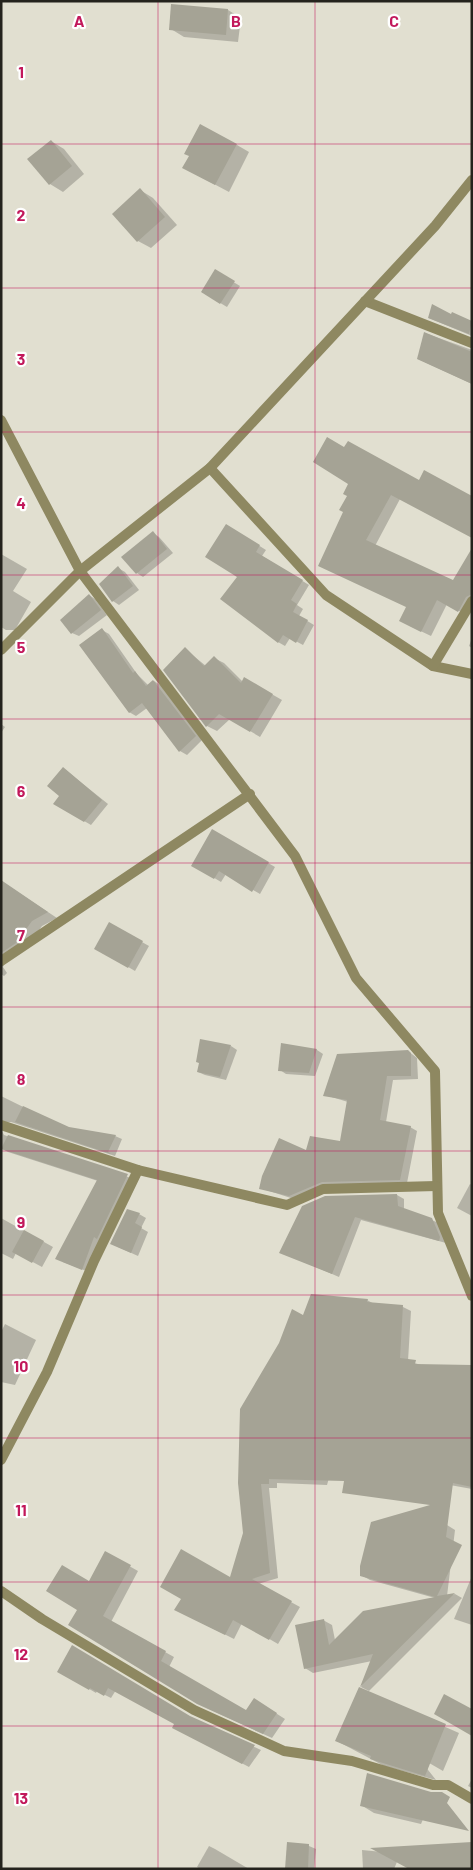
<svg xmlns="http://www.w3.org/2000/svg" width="473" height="1870" font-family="Barlow,sans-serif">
	<rect width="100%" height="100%" fill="#e1dfd0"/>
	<g fill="#0003">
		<path d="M 228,10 L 241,18 L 238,42 L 184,37 L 171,29 Z"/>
		<path d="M 51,141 L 64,149 L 84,174 L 63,192 L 50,184 Z"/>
		<path d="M 237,145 L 249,152 L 229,192 L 197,175 L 190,156 Z"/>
		<path d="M 140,190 L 153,198 L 177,225 L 151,248 L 138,241 Z"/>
		<path d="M 215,271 L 240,286 L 227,307 L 202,292 Z"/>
		<path d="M 452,314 L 472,323 L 472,336 L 429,318 L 452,316 Z"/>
		<path d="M 425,333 L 472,350 L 472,384 L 418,359 Z"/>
		<path d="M 345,449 L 420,482 L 472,498 L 400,499 L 375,546 L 453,582 L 472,550 L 472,609 L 468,616 L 447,604 L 431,636 L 410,626 L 408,607 L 344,511 L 350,484 Z"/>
		<path d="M 227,526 L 266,550 L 262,556 L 309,585 L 297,605 L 303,609 L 299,616 L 314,625 L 303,645 L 290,638 L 285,646 L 278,642 L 239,577 Z"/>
		<path d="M 153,533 L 159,537 L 173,553 L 143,577 L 137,573 Z"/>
		<path d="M 1,554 L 27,569 L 13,591 L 31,602 L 15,630 L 6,630 L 1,627 Z"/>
		<path d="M 118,568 L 125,572 L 139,590 L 119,605 L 113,601 Z"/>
		<path d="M 89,595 L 95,599 L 107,615 L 79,636 L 72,633 Z"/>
		<path d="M 102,630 L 109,634 L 137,674 L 149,686 L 154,681 L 160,685 L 202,740 L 187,755 L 180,751 L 147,708 L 136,716 L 129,712 Z"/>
		<path d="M 472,638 L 472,648 L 469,646 Z"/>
		<path d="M 185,649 L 206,666 L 214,658 L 224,663 L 243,682 L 245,679 L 282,700 L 260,737 L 230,719 L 217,731 L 207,726 Z"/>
		<path d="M 1,724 L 5,727 L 1,733 Z"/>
		<path d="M 63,768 L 108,804 L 91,825 L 55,804 L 61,796 Z"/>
		<path d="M 213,831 L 275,867 L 260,894 L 226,874 L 221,882 L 193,865 Z"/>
		<path d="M 1,881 L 57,918 L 42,926 L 26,948 L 6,961 L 3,967 L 7,973 L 4,976 L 1,974 Z"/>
		<path d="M 110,924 L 149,946 L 135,971 L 96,948 Z"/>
		<path d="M 282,1044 L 317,1050 L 323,1054 L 315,1076 L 286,1074 L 280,1070 Z"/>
		<path d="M 231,1046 L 237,1050 L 226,1080 L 205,1075 L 198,1072 L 200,1063 Z"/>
		<path d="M 408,1051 L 417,1058 L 418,1079 L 393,1080 L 386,1122 L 410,1127 L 417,1131 L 407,1183 L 330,1185 L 297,1200 L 260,1188 L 307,1151 L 341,1142 L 348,1102 L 325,1095 Z"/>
		<path d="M 1,1096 L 68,1129 L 115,1136 L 122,1139 L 115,1156 L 11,1122 L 4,1123 L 1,1126 Z"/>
		<path d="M 1,1129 L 4,1135 L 134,1179 L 89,1272 L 63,1262 L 98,1181 L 8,1152 L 1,1148 Z"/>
		<path d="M 470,1184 L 472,1185 L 472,1216 L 457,1208 Z"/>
		<path d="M 397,1195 L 404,1199 L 404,1209 L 439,1223 L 446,1243 L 361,1220 L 339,1277 L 281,1252 Z"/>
		<path d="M 139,1214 L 146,1218 L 141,1228 L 148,1232 L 138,1256 L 118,1247 Z"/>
		<path d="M 1,1218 L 53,1247 L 42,1267 L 16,1253 L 13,1259 L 1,1253 Z"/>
		<path d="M 367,1300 L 374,1304 L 403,1307 L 411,1311 L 408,1361 L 421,1365 L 472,1367 L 472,1489 L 333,1464 L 327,1485 L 277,1483 L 277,1488 L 269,1488 L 278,1578 L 258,1584 L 300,1607 L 278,1644 L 242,1623 L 234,1639 L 184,1614 L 231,1579 L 303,1317 Z"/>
		<path d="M 5,1324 L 36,1340 L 15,1385 L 1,1382 L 1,1332 Z"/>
		<path d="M 447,1525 L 455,1530 L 447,1596 L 455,1594 L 462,1598 L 369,1691 L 361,1687 L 372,1661 L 313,1673 L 305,1668 L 323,1620 L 332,1625 L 335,1640 L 435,1598 L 370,1580 L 361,1575 Z"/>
		<path d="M 106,1553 L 138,1571 L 111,1622 L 174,1657 L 169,1667 L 247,1712 L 263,1705 L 285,1719 L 272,1738 L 207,1708 L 79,1610 Z"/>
		<path d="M 472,1576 L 472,1625 L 454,1619 Z"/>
		<path d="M 73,1647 L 191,1718 L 261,1750 L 249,1767 L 180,1731 L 176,1724 L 116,1690 L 111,1698 L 97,1691 L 96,1693 L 59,1671 Z"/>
		<path d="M 359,1689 L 459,1733 L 443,1771 L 417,1756 L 436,1780 L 384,1766 L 337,1741 Z"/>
		<path d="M 472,1779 L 472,1788 L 468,1786 Z"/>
		<path d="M 432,1797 L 421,1824 L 374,1813 L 361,1805 Z"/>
		<path d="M 288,1844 L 309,1846 L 316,1849 L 314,1869 L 286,1869 Z"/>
		<path d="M 209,1846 L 215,1849 L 249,1869 L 200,1869 L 197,1867 Z"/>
		<path d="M 362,1850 L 393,1853 L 399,1857 L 394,1869 L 363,1869 Z"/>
	</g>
	<g fill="#a5a395">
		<path d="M 171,4 L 228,9 L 226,35 L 169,30 Z"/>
		<path d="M 200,124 L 237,144 L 215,185 L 182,168 L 189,156 L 184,154 Z"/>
		<path d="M 51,140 L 72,166 L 49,185 L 27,159 Z"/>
		<path d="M 140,188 L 165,217 L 137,242 L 112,214 Z"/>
		<path d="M 215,269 L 235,281 L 220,304 L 201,292 Z"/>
		<path d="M 432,304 L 451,314 L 452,312 L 472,321 L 469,334 L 428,318 Z"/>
		<path d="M 424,332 L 472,352 L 472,384 L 417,359 Z"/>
		<path d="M 327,437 L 344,447 L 348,441 L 419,480 L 424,470 L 472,496 L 472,538 L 391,495 L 366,540 L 453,580 L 472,548 L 472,594 L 466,597 L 458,612 L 437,600 L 421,632 L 399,621 L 406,607 L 318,566 L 343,512 L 339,510 L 347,496 L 343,494 L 348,484 L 313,462 Z"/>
		<path d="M 226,524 L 260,545 L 256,552 L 303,580 L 291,600 L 297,604 L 293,612 L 308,620 L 296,643 L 283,635 L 278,643 L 220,599 L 237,577 L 205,557 Z"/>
		<path d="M 153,531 L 167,549 L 136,574 L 121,557 Z"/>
		<path d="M 118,566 L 133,586 L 112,602 L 99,584 Z"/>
		<path d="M 89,594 L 101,610 L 71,634 L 60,620 Z"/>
		<path d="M 102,628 L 133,673 L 135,671 L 146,686 L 153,680 L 196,736 L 179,752 L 142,703 L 129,713 L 79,645 Z"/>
		<path d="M 185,647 L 204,666 L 214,656 L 241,683 L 244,677 L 273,694 L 250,732 L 219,714 L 206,727 L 163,670 Z"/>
		<path d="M 63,767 L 102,800 L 84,822 L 53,804 L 59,796 L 47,786 Z"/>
		<path d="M 212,829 L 269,862 L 252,892 L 219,871 L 214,879 L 191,866 Z"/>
		<path d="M 1,880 L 48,912 L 32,921 L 16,943 L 1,953 Z"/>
		<path d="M 109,922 L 143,941 L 128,968 L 94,949 Z"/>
		<path d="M 200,1039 L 231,1045 L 220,1077 L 197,1072 L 199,1063 L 196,1062 Z"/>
		<path d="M 281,1043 L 317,1049 L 309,1073 L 278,1071 Z"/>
		<path d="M 408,1050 L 411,1053 L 411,1076 L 387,1076 L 380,1120 L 411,1126 L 400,1180 L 322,1182 L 289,1196 L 259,1189 L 262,1176 L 279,1138 L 306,1150 L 310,1136 L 340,1141 L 347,1100 L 323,1096 L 337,1054 Z"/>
		<path d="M 23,1106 L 69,1127 L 116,1135 L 108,1152 L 111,1154 L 15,1122 Z"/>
		<path d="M 8,1135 L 128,1174 L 97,1239 L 94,1237 L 82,1270 L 55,1259 L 97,1180 L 1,1149 Z"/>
		<path d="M 397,1194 L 398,1206 L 432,1218 L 440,1237 L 439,1241 L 355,1217 L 332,1274 L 279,1253 L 302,1206 L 325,1196 Z"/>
		<path d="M 127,1209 L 140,1213 L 135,1223 L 142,1227 L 131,1253 L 110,1244 Z"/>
		<path d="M 24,1230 L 44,1241 L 32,1263 L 12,1252 Z"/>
		<path d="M 311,1294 L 368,1299 L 367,1302 L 403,1305 L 400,1358 L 416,1360 L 415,1364 L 472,1365 L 472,1487 L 453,1483 L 446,1537 L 462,1545 L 437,1596 L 455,1593 L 360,1687 L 373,1654 L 304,1669 L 295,1625 L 324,1619 L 329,1645 L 363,1611 L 435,1597 L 360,1576 L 360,1566 L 371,1522 L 430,1505 L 342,1493 L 344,1481 L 269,1479 L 269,1484 L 261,1484 L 270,1573 L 252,1579 L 292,1601 L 269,1640 L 233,1620 L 225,1635 L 174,1610 L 181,1599 L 160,1587 L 181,1549 L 230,1577 L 243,1533 L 238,1483 L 240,1409 L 279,1343 L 292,1309 L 303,1315 Z"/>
		<path d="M 105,1551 L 131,1565 L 103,1616 L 166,1651 L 161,1661 L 246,1710 L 254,1698 L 277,1713 L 263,1734 L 197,1704 L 68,1625 L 77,1610 L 46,1591 L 62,1565 L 89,1581 Z"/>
		<path d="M 72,1645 L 190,1716 L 255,1745 L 242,1764 L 172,1728 L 174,1724 L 108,1688 L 104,1696 L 90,1688 L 89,1690 L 57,1672 Z"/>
		<path d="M 359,1687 L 446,1724 L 425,1776 L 370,1759 L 371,1756 L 335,1741 Z"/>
		<path d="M 444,1694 L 472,1709 L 472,1736 L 434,1714 Z"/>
		<path d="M 367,1773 L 431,1792 L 442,1792 L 450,1797 L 447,1803 L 469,1831 L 360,1806 Z"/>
		<path d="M 287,1842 L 309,1844 L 308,1869 L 285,1869 Z"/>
		<path d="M 472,1842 L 472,1869 L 409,1869 L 370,1848 Z"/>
	</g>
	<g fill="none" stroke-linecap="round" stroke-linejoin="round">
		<g stroke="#8e8861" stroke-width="10">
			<path d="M 365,301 L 472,343"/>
			<path d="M 1,420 L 80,571 L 295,856 L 356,978 L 435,1071 L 438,1213 L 472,1296"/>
			<path d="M 210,468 L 326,595 L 433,666 L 472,674"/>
			<path d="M 1,650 L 80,571 L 210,468 L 435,226 L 472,180"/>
			<path d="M 433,666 L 472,601"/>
			<path d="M 1,961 L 250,794"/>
			<path d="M 1,1125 L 138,1170"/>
			<path d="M 1,1460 L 47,1372 L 94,1261 L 138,1170 L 287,1205 L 323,1189 L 436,1186"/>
			<path d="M 1,1591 L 42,1619 L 194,1710 L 284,1751 L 352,1761 L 433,1785 L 448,1785 L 472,1799"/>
		</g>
	</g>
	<path fill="none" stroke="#c2185b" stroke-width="1" stroke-opacity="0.55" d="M 158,1 L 158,1869M 315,1 L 315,1869M 1,144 L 472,144M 1,288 L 472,288M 1,432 L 472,432M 1,575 L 472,575M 1,719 L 472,719M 1,863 L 472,863M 1,1007 L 472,1007M 1,1151 L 472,1151M 1,1295 L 472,1295M 1,1438 L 472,1438M 1,1582 L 472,1582M 1,1726 L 472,1726"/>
	<g font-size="16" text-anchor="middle" font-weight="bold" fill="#c2185b" stroke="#fff" stroke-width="4.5" stroke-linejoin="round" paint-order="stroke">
		<text x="79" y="27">A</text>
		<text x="236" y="27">B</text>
		<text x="394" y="27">C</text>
		<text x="21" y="78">1</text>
		<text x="21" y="221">2</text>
		<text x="21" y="365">3</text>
		<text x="21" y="509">4</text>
		<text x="21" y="653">5</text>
		<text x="21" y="797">6</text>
		<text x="21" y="941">7</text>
		<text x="21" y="1085">8</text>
		<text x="21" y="1228">9</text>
		<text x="21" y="1372">10</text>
		<text x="21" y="1516">11</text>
		<text x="21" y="1660">12</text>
		<text x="21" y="1804">13</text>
	</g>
	<rect width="473" height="1870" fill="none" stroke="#24231d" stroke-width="5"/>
</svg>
